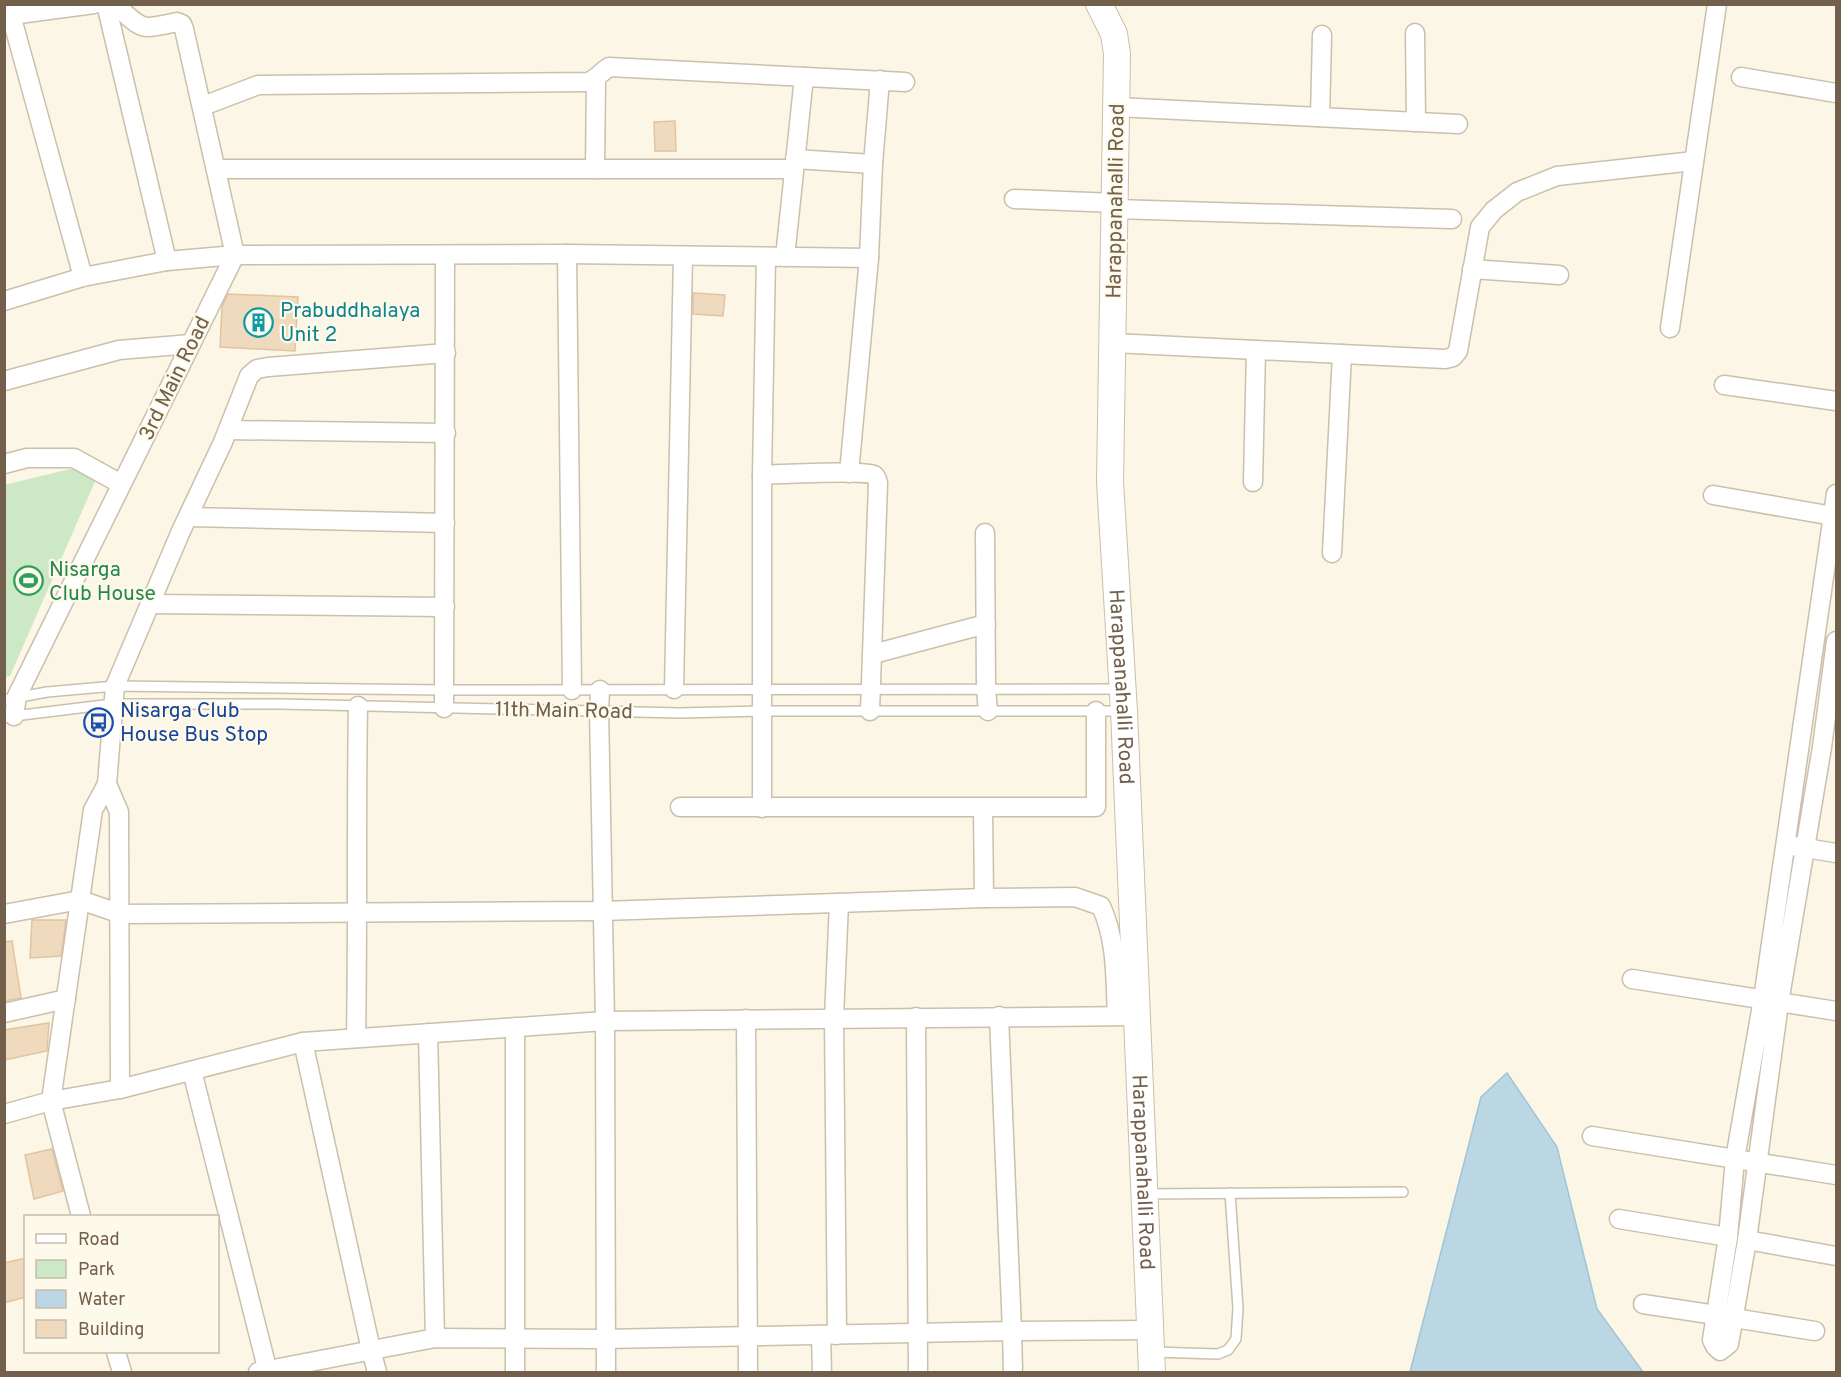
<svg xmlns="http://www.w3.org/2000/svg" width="1841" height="1377" font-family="Overpass,sans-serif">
	<rect width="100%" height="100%" fill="#fbf6e5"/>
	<path fill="#cde8c4" d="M 104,461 L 10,676 L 5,677 L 4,485 Z"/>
	<path fill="#bbd7e4" stroke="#a2c4d5" stroke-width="1.5" d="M 1507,1073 L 1557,1147 L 1597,1309 L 1643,1372 L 1410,1372 L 1481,1097 Z"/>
	<g fill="#efdabe" stroke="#e1c4a0" stroke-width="1.5">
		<path d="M 675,121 L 676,151 L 655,151 L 654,122 Z"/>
		<path d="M 693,293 L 725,295 L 723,316 L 693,314 Z"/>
		<path d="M 228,294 L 298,297 L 295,351 L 220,347 L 222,307 Z"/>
		<path d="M 32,920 L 66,920 L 61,956 L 30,958 Z"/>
		<path d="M 12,941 L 21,998 L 4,1001 L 4,942 Z"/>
		<path d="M 49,1023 L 47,1051 L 4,1060 L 4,1030 Z"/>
		<path d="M 52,1149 L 63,1191 L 34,1199 L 25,1155 Z"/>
		<path d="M 26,1258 L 26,1297 L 4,1303 L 4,1263 Z"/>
	</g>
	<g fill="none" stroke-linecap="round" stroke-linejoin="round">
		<defs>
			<g id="lane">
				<path d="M 4,700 L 47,692 L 115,686 L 444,690 L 1120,689"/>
				<path d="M 4,718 L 14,716 L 112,704 L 281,704 L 680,713 L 762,711 L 1122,711"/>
				<path d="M 1145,1194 L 1403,1192"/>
				<path d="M 1152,1352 L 1218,1354 L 1228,1350 L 1236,1339 L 1238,1308 L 1230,1193"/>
			</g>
			<g id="street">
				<path d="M 106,4 L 167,261"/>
				<path d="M 11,15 L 83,277"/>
				<path d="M 4,16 L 94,4"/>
				<path d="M 1415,33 L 1416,122"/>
				<path d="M 1741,77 L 1836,93"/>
				<path d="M 203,106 L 258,85 L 588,82 C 597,79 601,72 609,67 L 905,82"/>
				<path d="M 1117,107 L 1458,124"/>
				<path d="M 1320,117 L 1322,35"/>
				<path d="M 795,159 L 873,164"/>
				<path d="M 216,169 L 794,169"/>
				<path d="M 595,169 L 596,79"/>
				<path d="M 1014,199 L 1115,203"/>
				<path d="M 1115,209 L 1452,219"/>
				<path d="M 567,254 L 572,690"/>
				<path d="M 785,257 L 804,77"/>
				<path d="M 1472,269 L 1559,275"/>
				<path d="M 4,301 L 83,277 L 167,261 L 235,255 L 567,254 L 869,258"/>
				<path d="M 1670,328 L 1717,4"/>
				<path d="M 1113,343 L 1445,359 L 1453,357 L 1458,351 L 1480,227 L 1494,210 L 1517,192 L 1557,176 L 1694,161"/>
				<path d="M 4,381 L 119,350 L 191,344"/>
				<path d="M 1724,385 L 1836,401"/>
				<path d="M 228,430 L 446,433"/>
				<path d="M 4,464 L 27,458 L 74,458 L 121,484"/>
				<path d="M 849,473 L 869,258 L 873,164 L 880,80"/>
				<path d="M 762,475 C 778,474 866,470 874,475 C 877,477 877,480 878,483 L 870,711"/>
				<path d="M 1253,482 L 1256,350"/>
				<path d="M 1836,494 L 1763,999 L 1735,1159 L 1728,1237 L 1712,1340 L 1715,1346 L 1720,1351 L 1729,1344 L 1747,1240 L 1779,1003 L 1822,747 L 1836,641"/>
				<path d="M 1713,495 L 1833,516"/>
				<path d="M 188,517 L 445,523"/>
				<path d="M 985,533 L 986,689 L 988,711"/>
				<path d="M 1332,553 L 1342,354"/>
				<path d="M 150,604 L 445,607"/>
				<path d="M 873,654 L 986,624"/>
				<path d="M 674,689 L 683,256"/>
				<path d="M 600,690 L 599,710 L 605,1021 L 606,1372"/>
				<path d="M 444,708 L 445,256"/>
				<path d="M 14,716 L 17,696 L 235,255 L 184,29 L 182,24 L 177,22 C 168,24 156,27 147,27 C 134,26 124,10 113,4"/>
				<path d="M 680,807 L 1096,807 L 1096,711"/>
				<path d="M 762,808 L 762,475 L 766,257"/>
				<path d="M 983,808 L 984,898"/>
				<path d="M 1793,846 L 1836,853"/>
				<path d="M 4,914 L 80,900 L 121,914 L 603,911 L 984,898 L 1075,897 L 1101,906 C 1117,941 1115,978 1117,1015"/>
				<path d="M 1632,979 L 1836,1011"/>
				<path d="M 4,1013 L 66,999"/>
				<path d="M 999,1016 L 1012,1331 L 1151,1330"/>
				<path d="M 916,1017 L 918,1372"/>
				<path d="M 746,1019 L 748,1372"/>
				<path d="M 515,1027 L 515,1372"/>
				<path d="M 428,1033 L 435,1338"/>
				<path d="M 356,1038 C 358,927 356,817 358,706"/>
				<path d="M 303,1042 L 371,1350 L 377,1372"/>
				<path d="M 192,1071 L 268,1372"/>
				<path d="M 120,1089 L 119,812 L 107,784 L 115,686 L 181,531 L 223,442 L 249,376 L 257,369 L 268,367 L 446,353"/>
				<path d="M 4,1114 L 51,1101 L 93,810 L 107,784"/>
				<path d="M 1592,1136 L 1836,1175"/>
				<path d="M 81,1216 L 51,1101 L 120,1089 L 303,1042 L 605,1021 L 1138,1016"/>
				<path d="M 1619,1219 L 1728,1237"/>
				<path d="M 1747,1240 L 1836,1256"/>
				<path d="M 1643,1304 L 1716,1315"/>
				<path d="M 1734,1318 L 1815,1331"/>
				<path d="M 821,1335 L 822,1372"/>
				<path d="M 837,1335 L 834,1018 L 839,903"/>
				<path d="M 116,1352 L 122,1372"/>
				<path d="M 258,1372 L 435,1338 L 605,1339 L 1012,1331 L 1013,1372"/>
			</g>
			<g id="secondary">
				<path id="s1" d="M 1099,4 L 1114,34 L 1117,54 L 1110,482 L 1124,711 L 1152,1372"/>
			</g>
		</defs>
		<use href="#lane" stroke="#ccbfac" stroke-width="12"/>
		<use href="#street" stroke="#ccbfac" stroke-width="21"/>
		<use href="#secondary" stroke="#cdbea8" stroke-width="28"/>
		<use href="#lane" stroke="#fff" stroke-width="9"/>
		<use href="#street" stroke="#fff" stroke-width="18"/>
		<use href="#secondary" stroke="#fff" stroke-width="26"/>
	</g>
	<defs>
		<symbol id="building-ring" viewBox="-11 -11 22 22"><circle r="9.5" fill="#fefaeb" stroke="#0f9aa8" stroke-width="1.5"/><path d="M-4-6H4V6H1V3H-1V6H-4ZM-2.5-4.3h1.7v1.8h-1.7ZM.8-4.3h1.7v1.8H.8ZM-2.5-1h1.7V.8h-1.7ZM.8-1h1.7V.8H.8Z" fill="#0f9aa8"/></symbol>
		<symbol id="stadium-ring" viewBox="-11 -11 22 22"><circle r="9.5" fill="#fefaeb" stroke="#2e9e5b" stroke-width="1.5"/><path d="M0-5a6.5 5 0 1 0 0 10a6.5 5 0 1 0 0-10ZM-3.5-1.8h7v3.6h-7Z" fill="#2e9e5b"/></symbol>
		<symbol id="bus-ring" viewBox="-11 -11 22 22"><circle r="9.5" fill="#fefaeb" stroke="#1a4fb4" stroke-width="1.5"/><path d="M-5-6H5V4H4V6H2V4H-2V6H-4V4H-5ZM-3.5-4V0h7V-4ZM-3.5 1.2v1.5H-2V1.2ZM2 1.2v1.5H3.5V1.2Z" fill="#1a4fb4"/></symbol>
	</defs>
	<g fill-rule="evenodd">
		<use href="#building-ring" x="242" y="306" width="33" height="33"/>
		<use href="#stadium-ring" x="12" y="564" width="33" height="33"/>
		<use href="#bus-ring" x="82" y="706" width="33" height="33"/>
	</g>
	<g text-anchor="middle" stroke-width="4.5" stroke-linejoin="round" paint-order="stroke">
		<g font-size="21" fill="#73604c" stroke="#fefaeb">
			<text transform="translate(1115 201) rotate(-89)" y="7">Harappanahalli Road</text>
			<text transform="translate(174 378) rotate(-64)" y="7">3rd Main Road</text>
			<text dy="7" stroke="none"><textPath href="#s1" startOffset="687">Harappanahalli Road</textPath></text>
			<text transform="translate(564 710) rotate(1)" y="7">11th Main Road</text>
			<text dy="7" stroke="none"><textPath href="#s1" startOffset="1173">Harappanahalli Road</textPath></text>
		</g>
		<g font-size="21" fill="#0d838f" stroke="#fefaeb" text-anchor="start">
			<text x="280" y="317">Prabuddhalaya<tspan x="280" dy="24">Unit 2</tspan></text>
		</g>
		<g font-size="21" fill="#27864d" stroke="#fefaeb" text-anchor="start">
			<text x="49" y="576">Nisarga<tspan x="49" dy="24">Club House</tspan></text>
		</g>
		<g font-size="21" fill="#164399" stroke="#fefaeb" text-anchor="start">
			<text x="120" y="717">Nisarga Club<tspan x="120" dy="24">House Bus Stop</tspan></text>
		</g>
	</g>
	<rect width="1841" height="1377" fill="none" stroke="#73604c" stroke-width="12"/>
	<rect x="24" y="1215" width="195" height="138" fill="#fefaeb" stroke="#c6bcab" stroke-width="1.5"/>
	<rect x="36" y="1234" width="30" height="9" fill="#ffffff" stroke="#c6bcab" stroke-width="1.5"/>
	<text x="78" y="1245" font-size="18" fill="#73604c">Road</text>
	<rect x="36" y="1260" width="30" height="18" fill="#cde8c4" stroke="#c6bcab" stroke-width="1.5"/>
	<text x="78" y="1275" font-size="18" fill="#73604c">Park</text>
	<rect x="36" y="1290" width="30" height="18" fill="#bbd7e4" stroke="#c6bcab" stroke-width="1.5"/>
	<text x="78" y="1305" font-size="18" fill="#73604c">Water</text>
	<rect x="36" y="1320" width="30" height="18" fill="#efdabe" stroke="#c6bcab" stroke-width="1.5"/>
	<text x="78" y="1335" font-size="18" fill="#73604c">Building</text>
</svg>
